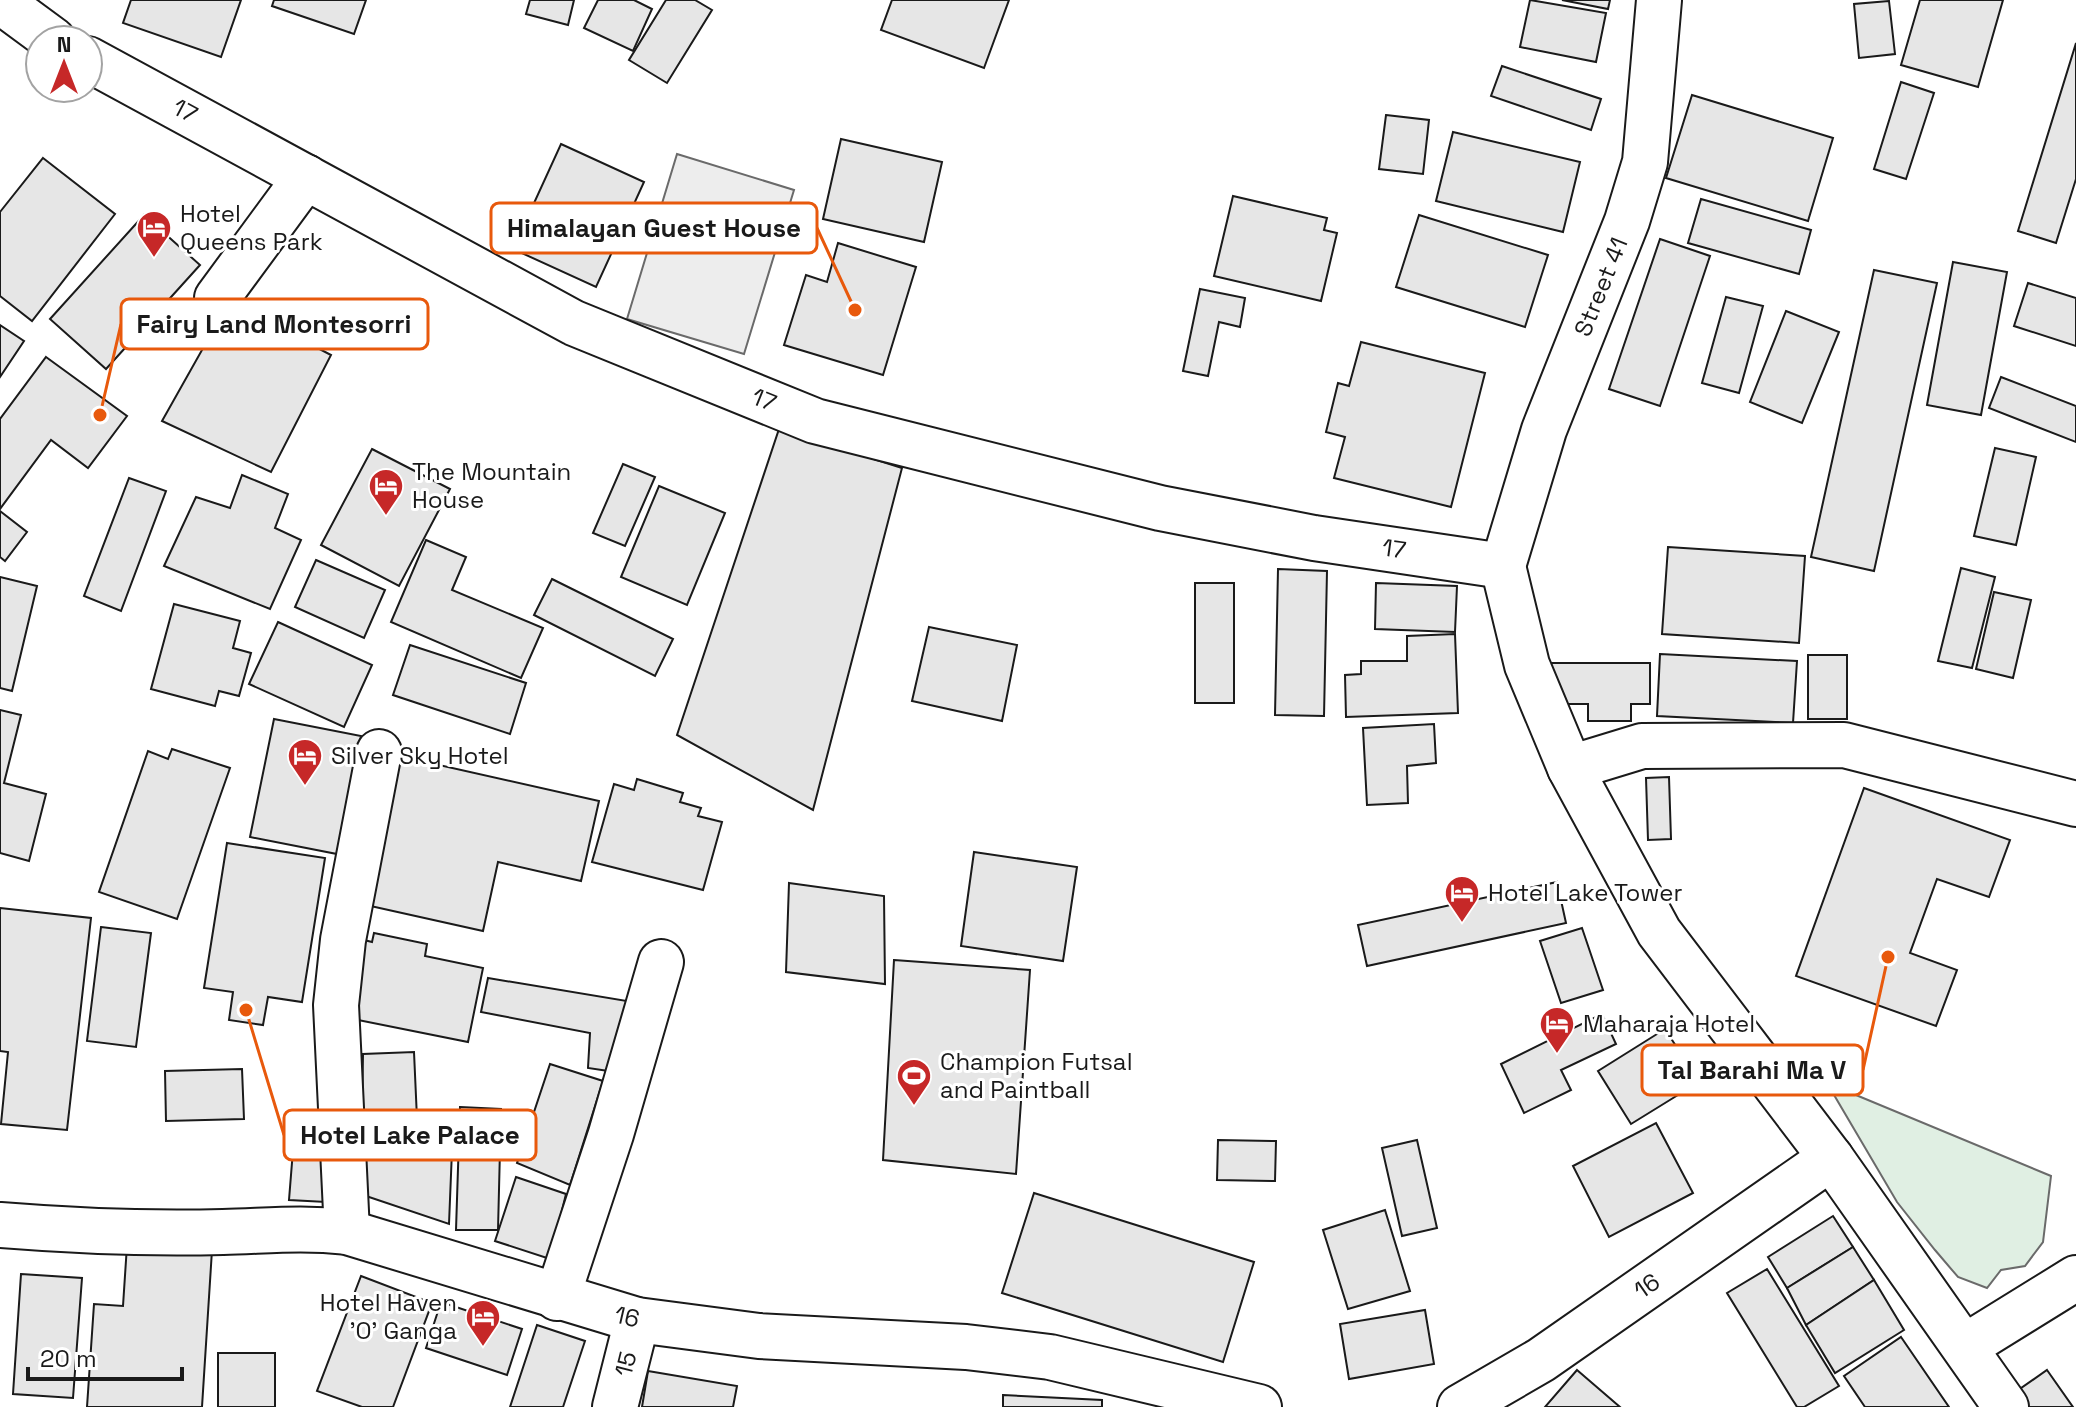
<svg xmlns="http://www.w3.org/2000/svg" width="2076" height="1407" font-family="'Space Grotesk',sans-serif">
	<rect width="100%" height="100%" fill="#fff"/>
	<path fill="#e0efe3" stroke="#6a6a6a" stroke-width="2" d="M 1827,1083 L 2051,1176 L 2043,1242 L 2025,1266 L 2001,1270 L 1987,1288 L 1958,1277 L 1935,1250 L 1897,1202 Z"/>
	<path fill="#ededed" stroke="#6a6a6a" stroke-width="2" d="M 677,154 L 794,190 L 744,354 L 627,319 Z"/>
	<g fill="#e6e6e6" stroke="#1a1a1a" stroke-width="2">
		<path d="M 131,0 L 241,0 L 221,57 L 123,23 Z"/>
		<path d="M 274,0 L 366,0 L 354,34 L 272,6 Z"/>
		<path d="M 530,0 L 574,0 L 568,25 L 526,14 Z"/>
		<path d="M 598,0 L 634,0 L 652,9 L 633,51 L 584,28 Z"/>
		<path d="M 666,0 L 695,0 L 712,10 L 667,83 L 629,60 Z"/>
		<path d="M 892,0 L 1009,0 L 984,68 L 881,30 Z"/>
		<path d="M 1530,0 L 1606,13 L 1596,62 L 1520,47 Z"/>
		<path d="M 1562,0 L 1610,0 L 1608,9 Z"/>
		<path d="M 1920,0 L 2003,0 L 1978,87 L 1901,65 Z"/>
		<path d="M 1889,1 L 1895,54 L 1859,58 L 1854,4 Z"/>
		<path d="M 2076,43 L 2076,179 L 2056,243 L 2018,231 Z"/>
		<path d="M 1502,66 L 1601,99 L 1591,130 L 1491,96 Z"/>
		<path d="M 1901,82 L 1934,93 L 1906,179 L 1874,169 Z"/>
		<path d="M 1692,95 L 1833,138 L 1808,221 L 1666,178 Z"/>
		<path d="M 1386,115 L 1429,120 L 1423,174 L 1379,169 Z"/>
		<path d="M 1453,132 L 1580,162 L 1563,232 L 1436,201 Z"/>
		<path d="M 841,139 L 942,162 L 924,242 L 823,219 Z"/>
		<path d="M 561,144 L 644,182 L 596,287 L 513,249 Z"/>
		<path d="M 43,158 L 115,214 L 32,321 L 0,296 L 0,212 Z"/>
		<path d="M 1233,196 L 1327,218 L 1324,230 L 1337,233 L 1321,301 L 1214,276 Z"/>
		<path d="M 1701,199 L 1811,230 L 1799,274 L 1688,243 Z"/>
		<path d="M 144,215 L 200,265 L 106,369 L 50,319 Z"/>
		<path d="M 1419,215 L 1548,255 L 1525,327 L 1396,287 Z"/>
		<path d="M 1660,239 L 1710,256 L 1660,406 L 1609,389 Z"/>
		<path d="M 838,243 L 916,267 L 883,375 L 784,345 L 806,275 L 827,282 Z"/>
		<path d="M 1953,262 L 2007,272 L 1981,415 L 1927,405 Z"/>
		<path d="M 1874,270 L 1937,283 L 1874,571 L 1811,557 Z"/>
		<path d="M 2028,283 L 2076,298 L 2076,346 L 2014,326 Z"/>
		<path d="M 1200,289 L 1245,298 L 1240,327 L 1219,322 L 1208,376 L 1183,371 Z"/>
		<path d="M 1726,297 L 1763,306 L 1739,393 L 1702,383 Z"/>
		<path d="M 229,302 L 331,355 L 271,472 L 162,421 Z"/>
		<path d="M 1786,311 L 1839,332 L 1802,423 L 1750,402 Z"/>
		<path d="M 0,325 L 24,341 L 0,377 Z"/>
		<path d="M 1361,342 L 1485,373 L 1451,507 L 1334,478 L 1345,437 L 1326,432 L 1338,383 L 1349,386 Z"/>
		<path d="M 46,357 L 127,416 L 88,468 L 51,440 L 0,509 L 0,419 Z"/>
		<path d="M 2001,377 L 2076,406 L 2076,442 L 1989,408 Z"/>
		<path d="M 779,429 L 902,468 L 813,810 L 677,735 Z"/>
		<path d="M 1995,448 L 2036,457 L 2016,545 L 1974,536 Z"/>
		<path d="M 372,449 L 450,489 L 399,586 L 321,545 Z"/>
		<path d="M 623,464 L 655,477 L 625,546 L 593,533 Z"/>
		<path d="M 242,475 L 288,494 L 275,528 L 301,540 L 270,609 L 164,566 L 196,497 L 230,508 Z"/>
		<path d="M 129,478 L 166,491 L 121,611 L 84,596 Z"/>
		<path d="M 659,486 L 725,513 L 687,605 L 621,577 Z"/>
		<path d="M 0,511 L 27,532 L 5,561 L 0,557 Z"/>
		<path d="M 426,540 L 466,557 L 452,590 L 543,628 L 521,678 L 391,622 Z"/>
		<path d="M 1668,547 L 1805,556 L 1799,643 L 1662,634 Z"/>
		<path d="M 316,560 L 385,590 L 364,638 L 295,607 Z"/>
		<path d="M 1961,568 L 1995,577 L 1972,668 L 1938,661 Z"/>
		<path d="M 1278,569 L 1327,571 L 1324,716 L 1275,715 Z"/>
		<path d="M 0,577 L 37,586 L 12,691 L 0,688 Z"/>
		<path d="M 552,579 L 673,639 L 655,676 L 534,615 Z"/>
		<rect x="1195" y="583" width="39" height="120"/>
		<path d="M 1376,583 L 1457,586 L 1455,632 L 1375,629 Z"/>
		<path d="M 1994,592 L 2031,600 L 2013,678 L 1976,669 Z"/>
		<path d="M 174,604 L 240,621 L 233,648 L 251,653 L 239,696 L 219,691 L 215,706 L 151,689 Z"/>
		<path d="M 278,622 L 372,665 L 344,727 L 249,684 Z"/>
		<path d="M 929,627 L 1017,645 L 1002,721 L 912,701 Z"/>
		<path d="M 1455,634 L 1458,713 L 1346,717 L 1345,675 L 1361,674 L 1361,661 L 1407,661 L 1407,636 Z"/>
		<path d="M 410,645 L 526,683 L 510,734 L 393,695 Z"/>
		<path d="M 1660,654 L 1797,661 L 1793,723 L 1657,716 Z"/>
		<rect x="1808" y="655" width="39" height="64"/>
		<path d="M 1549,663 L 1650,663 L 1650,704 L 1631,704 L 1631,721 L 1588,721 L 1588,704 L 1549,704 Z"/>
		<path d="M 0,710 L 21,715 L 4,783 L 46,794 L 29,861 L 0,853 Z"/>
		<path d="M 274,719 L 361,736 L 337,854 L 250,837 Z"/>
		<path d="M 1434,724 L 1436,763 L 1407,766 L 1408,803 L 1367,805 L 1363,728 Z"/>
		<path d="M 172,749 L 230,768 L 177,919 L 99,892 L 148,751 L 168,759 Z"/>
		<path d="M 399,756 L 599,801 L 581,881 L 498,862 L 483,931 L 366,905 Z"/>
		<path d="M 1669,777 L 1671,839 L 1648,840 L 1646,778 Z"/>
		<path d="M 637,779 L 683,793 L 680,802 L 701,808 L 698,816 L 722,822 L 703,890 L 592,862 L 614,784 L 634,790 Z"/>
		<path d="M 1864,788 L 2010,840 L 1989,897 L 1937,879 L 1910,953 L 1957,970 L 1936,1026 L 1796,976 Z"/>
		<path d="M 227,843 L 325,858 L 302,1002 L 268,997 L 263,1025 L 229,1020 L 233,992 L 204,988 Z"/>
		<path d="M 974,852 L 1077,867 L 1063,961 L 961,946 Z"/>
		<path d="M 1557,882 L 1566,923 L 1367,966 L 1358,925 Z"/>
		<path d="M 789,883 L 884,896 L 885,984 L 786,972 Z"/>
		<path d="M 0,908 L 91,918 L 67,1130 L 1,1124 L 8,1052 L 0,1051 Z"/>
		<path d="M 101,927 L 151,933 L 136,1047 L 87,1041 Z"/>
		<path d="M 1582,928 L 1603,990 L 1561,1003 L 1540,941 Z"/>
		<path d="M 374,933 L 427,944 L 425,956 L 483,968 L 468,1042 L 348,1018 L 364,940 L 372,942 Z"/>
		<path d="M 894,960 L 1030,970 L 1016,1174 L 883,1160 Z"/>
		<path d="M 488,978 L 627,1001 L 622,1073 L 588,1068 L 590,1033 L 481,1012 Z"/>
		<path d="M 1602,1014 L 1616,1044 L 1561,1070 L 1571,1090 L 1524,1113 L 1501,1064 Z"/>
		<path d="M 1665,1029 L 1699,1082 L 1631,1124 L 1598,1071 Z"/>
		<path d="M 414,1052 L 417,1119 L 362,1119 L 363,1054 Z"/>
		<path d="M 550,1064 L 603,1081 L 570,1185 L 517,1163 Z"/>
		<path d="M 242,1069 L 244,1119 L 166,1121 L 165,1071 Z"/>
		<path d="M 460,1107 L 501,1109 L 498,1230 L 456,1230 Z"/>
		<path d="M 1656,1123 L 1693,1193 L 1609,1237 L 1573,1166 Z"/>
		<path d="M 363,1125 L 452,1150 L 449,1224 L 363,1195 Z"/>
		<path d="M 1218,1140 L 1276,1141 L 1275,1181 L 1217,1180 Z"/>
		<path d="M 1417,1140 L 1437,1228 L 1402,1236 L 1382,1148 Z"/>
		<path d="M 293,1150 L 329,1152 L 326,1202 L 289,1200 Z"/>
		<path d="M 516,1177 L 566,1194 L 550,1259 L 495,1241 Z"/>
		<path d="M 1034,1193 L 1254,1262 L 1223,1362 L 1002,1293 Z"/>
		<path d="M 1385,1210 L 1410,1291 L 1348,1309 L 1323,1230 Z"/>
		<path d="M 1833,1216 L 1853,1247 L 1787,1288 L 1768,1257 Z"/>
		<path d="M 127,1245 L 212,1250 L 202,1407 L 87,1407 L 94,1304 L 123,1306 Z"/>
		<path d="M 1853,1247 L 1874,1280 L 1806,1325 L 1787,1288 Z"/>
		<path d="M 1767,1269 L 1839,1386 L 1804,1407 L 1797,1407 L 1727,1293 Z"/>
		<path d="M 21,1274 L 82,1278 L 73,1398 L 13,1394 Z"/>
		<path d="M 361,1276 L 432,1303 L 393,1407 L 362,1407 L 317,1391 Z"/>
		<path d="M 1874,1280 L 1904,1330 L 1835,1373 L 1806,1325 Z"/>
		<path d="M 441,1302 L 522,1329 L 507,1375 L 426,1348 Z"/>
		<path d="M 1425,1310 L 1434,1364 L 1349,1379 L 1340,1324 Z"/>
		<path d="M 537,1325 L 585,1341 L 563,1407 L 510,1407 Z"/>
		<path d="M 1901,1337 L 1949,1407 L 1865,1407 L 1844,1376 Z"/>
		<rect x="218" y="1353" width="57" height="54"/>
		<path d="M 1577,1370 L 1620,1407 L 1545,1407 Z"/>
		<path d="M 2047,1370 L 2073,1407 L 2009,1407 L 2004,1400 Z"/>
		<path d="M 648,1371 L 737,1386 L 733,1407 L 642,1407 Z"/>
		<path d="M 1003,1395 L 1102,1400 L 1102,1407 L 1003,1407 Z"/>
	</g>
	<g fill="none" stroke-linecap="round" stroke-linejoin="round">
		<defs>
			<g id="street">
				<path d="M 0,1 L 53,40"/>
				<path d="M 88,59 L 574,323 L 815,421 L 1160,508 L 1314,538 L 1503,566"/>
				<path d="M 217,298 L 306,177"/>
				<path d="M 1503,566 L 1527,665 L 1570,768 L 1659,932 L 1831,1158 L 2006,1407"/>
				<path d="M 1503,566 L 1544,430 L 1627,221 L 1645,162 L 1659,0"/>
				<path d="M 1570,768 L 1642,746 L 1844,745 L 2076,804"/>
				<path d="M 0,1225 C 74,1231 149,1234 223,1232 C 267,1231 302,1227 347,1232 L 637,1320 L 759,1336 L 966,1347 L 1050,1357 L 1259,1407"/>
				<path d="M 347,1232 L 336,1005 L 343,940 L 379,752"/>
				<path d="M 557,1298 L 611,1134 L 661,962"/>
				<path d="M 1966,1346 L 2076,1278"/>
				<path d="M 615,1407 L 637,1320"/>
				<path d="M 1460,1407 L 1541,1360 L 1831,1158"/>
			</g>
		</defs>
		<use href="#street" stroke="#1a1a1a" stroke-width="48"/>
		<use href="#street" stroke="#fff" stroke-width="44"/>
	</g>
	<defs>
		<symbol id="hotel-pin" viewBox="-11 -11 22 30"><path d="M0 17L-7.5 6A9.5 9.5 0 1 1 7.5 6Z" fill="#c62828" stroke="#fff"/><path d="M-6-4.5h1.5V1H6V5H4.5V3h-9V5H-6ZM-4 0a1.8 1.8 0 1 1 3.6 0ZM.5 0V-2.5h3Q6-2.5 6 0Z" fill="#fff"/></symbol>
		<symbol id="stadium-pin" viewBox="-11 -11 22 30"><path d="M0 17L-7.5 6A9.5 9.5 0 1 1 7.5 6Z" fill="#c62828" stroke="#fff"/><path d="M0-5a6.5 5 0 1 0 0 10a6.5 5 0 1 0 0-10ZM-3.5-1.8h7v3.6h-7Z" fill="#fff"/></symbol>
	</defs>
	<g fill-rule="evenodd">
		<use href="#hotel-pin" x="134" y="208" width="40" height="54"/>
		<use href="#hotel-pin" x="366" y="466" width="40" height="54"/>
		<use href="#hotel-pin" x="285" y="736" width="40" height="54"/>
		<use href="#hotel-pin" x="1442" y="873" width="40" height="54"/>
		<use href="#hotel-pin" x="1537" y="1004" width="40" height="54"/>
		<use href="#stadium-pin" x="894" y="1056" width="40" height="54"/>
		<use href="#hotel-pin" x="463" y="1297" width="40" height="54"/>
	</g>
	<g text-anchor="middle" stroke-width="6" stroke-linejoin="round" paint-order="stroke">
		<g font-size="24" fill="#1a1a1a" stroke="#fff">
			<text transform="translate(185 111) rotate(28)" y="8">17</text>
			<text transform="translate(1601 287) rotate(-68)" y="8">Street 41</text>
			<text transform="translate(764 400) rotate(22)" y="8">17</text>
			<text transform="translate(1394 549) rotate(8)" y="8">17</text>
			<text transform="translate(1647 1286) rotate(-35)" y="8">16</text>
			<text transform="translate(627 1317) rotate(13)" y="8">16</text>
			<text transform="translate(626 1364) rotate(-76)" y="8">15</text>
		</g>
		<g font-size="24" fill="#1a1a1a" stroke="#fff" text-anchor="start">
			<text x="180" y="222">Hotel<tspan x="180" dy="28">Queens Park</tspan></text>
			<text x="412" y="480">The Mountain<tspan x="412" dy="28">House</tspan></text>
			<text x="331" y="764">Silver Sky Hotel</text>
			<text x="1488" y="901">Hotel Lake Tower</text>
			<text x="1583" y="1032">Maharaja Hotel</text>
			<text x="940" y="1070">Champion Futsal<tspan x="940" dy="28">and Paintball</tspan></text>
			<text x="457" y="1311" text-anchor="end">Hotel Haven<tspan x="457" dy="28">'O' Ganga</tspan></text>
		</g>
	</g>
	<path fill="none" stroke="#e8590c" stroke-width="3" d="M855 310L817 228M100 415L121 324M1888 957L1863 1070M246 1010L284 1135"/>
	<g fill="#e8590c" stroke="#fff" stroke-width="3">
		<circle cx="855" cy="310" r="8"/>
		<circle cx="100" cy="415" r="8"/>
		<circle cx="1888" cy="957" r="8"/>
		<circle cx="246" cy="1010" r="8"/>
	</g>
	<g fill="#fff" stroke="#e8590c" stroke-width="3">
		<rect x="491" y="203" width="326" height="50" rx="8"/>
		<rect x="121" y="299" width="307" height="50" rx="8"/>
		<rect x="1642" y="1045" width="221" height="50" rx="8"/>
		<rect x="284" y="1110" width="252" height="50" rx="8"/>
	</g>
	<g font-size="26" text-anchor="middle" font-weight="bold" fill="#1a1a1a">
		<text x="654" y="237">Himalayan Guest House</text>
		<text x="274" y="333">Fairy Land Montesorri</text>
		<text x="1752" y="1079">Tal Barahi Ma V</text>
		<text x="410" y="1144">Hotel Lake Palace</text>
	</g>
	<g transform="translate(64 64)"><circle r="38" fill="#ffffff" stroke="#a3a3a3" stroke-width="2"/>
	<path d="M0-6L14 30L0 20L-14 30Z" fill="#c62828"/>
	<text y="-12" font-size="22" font-weight="bold" text-anchor="middle" fill="#1a1a1a">N</text>
	</g>
	<path d="M28 1367v12h154v-12" fill="none" stroke="#1a1a1a" stroke-width="4"/>
	<text x="40" y="1367" font-size="24" fill="#1a1a1a" stroke="#ffffff" stroke-width="6" paint-order="stroke">20 m</text>
</svg>
